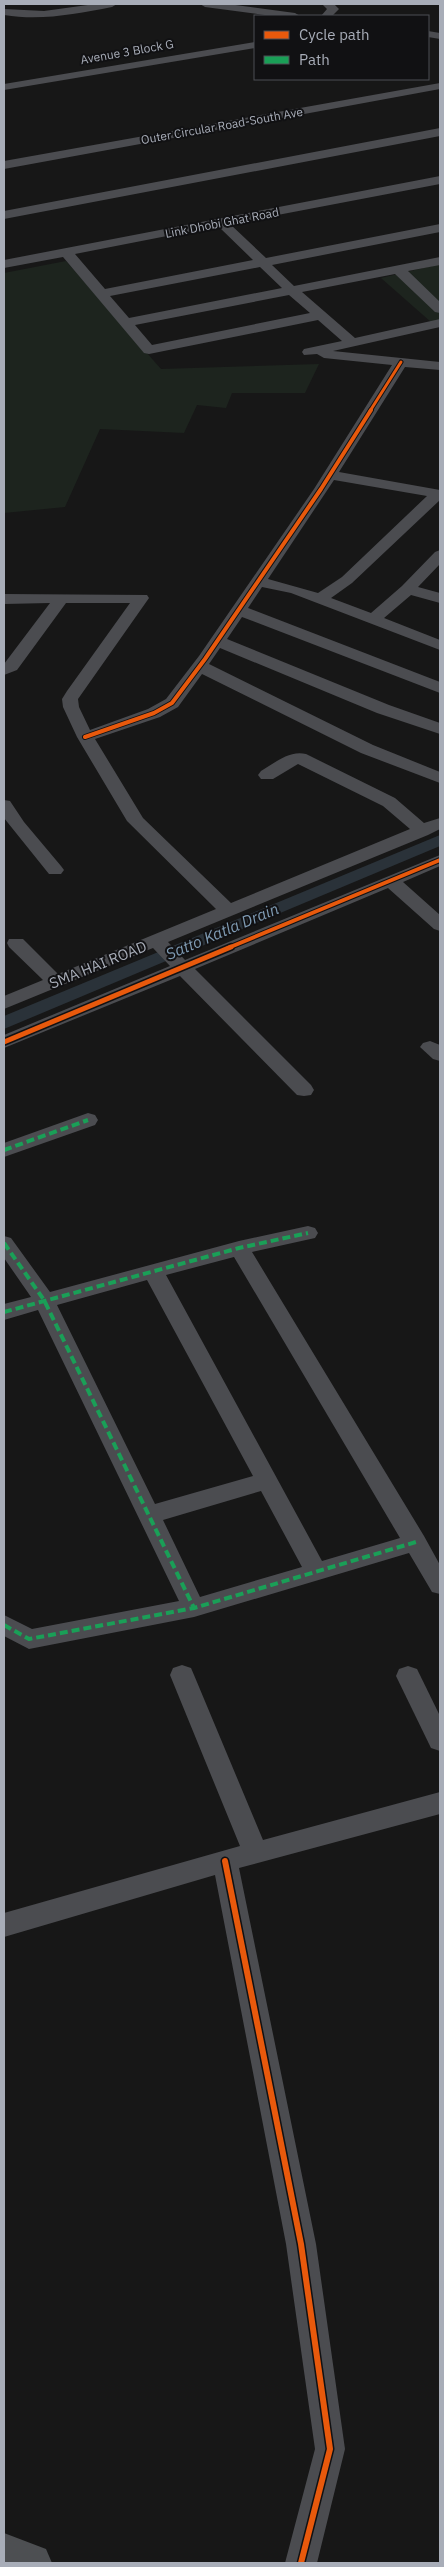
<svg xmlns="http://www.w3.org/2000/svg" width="444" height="2567" font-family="'IBM Plex Sans',sans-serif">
	<rect width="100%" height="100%" fill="#171717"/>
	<g fill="#1d241e">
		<path d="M 66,261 L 161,369 L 319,364 L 305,393 L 232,393 L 226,408 L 197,405 L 184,433 L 100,429 L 65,507 L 4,513 L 4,273 Z"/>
		<path d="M 440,264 L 440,320 L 431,322 L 381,278 Z"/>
	</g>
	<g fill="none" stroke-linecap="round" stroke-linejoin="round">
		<path fill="#2a3239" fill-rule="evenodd" d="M 440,835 L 440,846 L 4,1029 L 4,1016 Z"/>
		<g fill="#4b4c50" fill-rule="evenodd">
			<path d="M 95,4 L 117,4 L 112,7 C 76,14 41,21 4,15 L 4,9 L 44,11 Z"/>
			<path d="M 200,4 L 228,4 L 295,13 L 300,16 L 272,16 L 205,7 Z"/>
			<path d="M 322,4 L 334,4 L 339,9 L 332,16 L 321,16 L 327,9 Z"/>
			<path d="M 428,31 L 440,33 L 440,39 L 428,37 Z"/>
			<path d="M 255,42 L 255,48 L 4,90 L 4,84 Z"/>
			<path d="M 440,83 L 440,89 L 4,169 L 4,161 Z"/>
			<path d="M 440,128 L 440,136 L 4,219 L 4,211 Z"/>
			<path d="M 440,176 L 440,184 L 230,224 L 266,258 L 440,224 L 440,232 L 272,265 L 294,286 L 440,257 L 440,265 L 408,271 L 440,302 L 440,313 L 435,312 L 395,274 L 302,292 L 355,338 L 440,319 L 440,327 L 333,351 L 440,362 L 440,370 L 405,367 L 339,472 L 440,490 L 440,500 L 352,583 L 331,598 L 371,613 L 402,586 L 435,552 L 440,550 L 440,564 L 418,587 L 440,593 L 440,603 L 411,595 L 384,618 L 440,640 L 440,650 L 291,593 L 262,587 L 248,608 L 440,682 L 440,693 L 242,617 L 227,639 L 389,705 L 440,723 L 440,734 L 377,713 L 220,648 L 209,664 L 373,745 L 440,772 L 440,783 L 361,753 L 202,674 L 178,707 L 160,717 L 95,739 L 143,818 L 231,903 L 410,829 L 383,806 L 298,764 L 273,779 L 261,779 L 258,775 L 261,771 C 275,763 289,750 306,754 L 395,798 L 424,823 L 440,818 L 440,829 L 428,835 L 168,942 L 185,960 L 440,855 L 440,866 L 403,882 L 440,915 L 440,931 L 434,929 L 388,888 L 195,969 L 311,1085 L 314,1090 L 311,1095 L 304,1096 L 297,1095 L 180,976 L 4,1048 L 4,1035 L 170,966 L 153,948 L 4,1009 L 4,996 L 43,980 L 9,947 L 7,943 L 9,939 L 23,939 L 58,974 L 216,909 L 127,821 L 77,737 L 63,707 L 62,699 L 67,691 L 130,603 L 66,603 L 17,670 L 4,675 L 4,664 L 50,603 L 4,604 L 4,594 L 147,595 L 149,598 L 78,699 L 79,707 L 90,730 L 148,709 L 166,699 L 199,656 L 314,489 L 392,365 L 324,358 L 317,354 L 304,355 L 302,352 L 304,349 L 342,341 L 318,320 L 149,354 L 144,353 L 63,257 L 4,268 L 4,260 ZM 218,226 L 253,260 L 105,289 L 75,254 ZM 260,267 L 282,288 L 129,318 L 110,296 ZM 289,295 L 310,313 L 152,345 L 135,325 ZM 334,480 L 427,496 L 342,577 L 318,593 L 268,579 Z"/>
			<path d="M 4,800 L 10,801 L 24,822 L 61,866 L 64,870 L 61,874 L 49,874 L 4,818 Z"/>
			<path d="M 430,1041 L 440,1045 L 440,1061 L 433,1059 L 420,1047 L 423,1043 Z"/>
			<path d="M 88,1113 L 95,1115 L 98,1120 L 95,1125 L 4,1157 L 4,1143 Z"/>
			<path d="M 308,1226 L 315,1228 L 318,1233 L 315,1238 L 252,1252 L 424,1536 L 440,1565 L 440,1594 L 432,1592 L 409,1553 L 194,1617 L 29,1649 L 4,1636 L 4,1615 L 32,1629 L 179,1601 L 38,1310 L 4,1320 L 4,1304 L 31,1297 L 4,1258 L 4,1236 L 11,1238 L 50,1292 L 239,1241 ZM 234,1257 L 400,1538 L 322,1561 L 166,1275 ZM 147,1280 L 253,1476 L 155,1504 L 57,1305 ZM 261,1491 L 302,1567 L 200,1597 L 163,1520 Z"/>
			<path d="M 182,1665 L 191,1668 L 194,1675 L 263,1840 L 440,1792 L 440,1814 L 239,1868 L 316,2244 L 345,2449 L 317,2563 L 285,2563 L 315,2449 L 286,2244 L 215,1875 L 4,1937 L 4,1913 L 240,1846 L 170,1675 L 173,1668 Z"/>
			<path d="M 408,1666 L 417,1669 L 440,1716 L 440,1751 L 431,1748 L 396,1676 L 399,1669 Z"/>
		</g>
		<path fill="#4d4f52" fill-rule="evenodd" d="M 4,2533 L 46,2549 L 52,2563 L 4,2563 Z"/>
		<g stroke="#1a9f57" stroke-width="4" stroke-dasharray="8 4" stroke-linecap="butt">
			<path d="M 4,1150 L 88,1120"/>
			<path d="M 4,1243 L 44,1300 L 194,1608"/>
			<path d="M 4,1312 L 239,1248 L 308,1233"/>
			<path d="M 4,1625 L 29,1639 L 194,1608 L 416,1542"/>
		</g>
		<defs>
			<path id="cycleway-far3" d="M 370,411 L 401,362"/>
			<g id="cycleway-far2">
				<path d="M 85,737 L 154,713 L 172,703 L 205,659 L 321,489 L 371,410"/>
				<path d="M 228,948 L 440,860"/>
			</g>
			<path id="cycleway-far1" d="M 4,1042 L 231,947"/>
			<path id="cycleway" d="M 225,1861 L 301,2244 L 330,2449 L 301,2563"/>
		</defs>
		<use href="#cycleway-far3" stroke="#111113" stroke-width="5"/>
		<use href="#cycleway-far2" stroke="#111113" stroke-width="6"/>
		<use href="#cycleway-far1" stroke="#111113" stroke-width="8"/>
		<use href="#cycleway" stroke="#111113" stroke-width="9"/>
		<use href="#cycleway-far3" stroke="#e8590c" stroke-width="3"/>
		<use href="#cycleway-far2" stroke="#e8590c" stroke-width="4"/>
		<use href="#cycleway-far1" stroke="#e8590c" stroke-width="5"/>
		<use href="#cycleway" stroke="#e8590c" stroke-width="6"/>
	</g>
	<g text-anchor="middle" stroke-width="4" stroke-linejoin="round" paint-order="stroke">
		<g font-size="12" fill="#a8adb8" stroke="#111113">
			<text transform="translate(127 52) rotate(-10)" y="4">Avenue 3 Block G</text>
			<text transform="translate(222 126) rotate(-10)" y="4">Outer Circular Road-South Ave</text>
			<text transform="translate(222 223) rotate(-11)" y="4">Link Dhobi Ghat Road</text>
		</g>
		<g font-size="15" fill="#a8adb8" stroke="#111113">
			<text transform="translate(98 965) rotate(-22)" y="5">SMA HAI ROAD</text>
		</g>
		<g font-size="16" font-style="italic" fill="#7f9bb3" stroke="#111113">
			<text transform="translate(222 931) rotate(-23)" y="6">Satto Katla Drain</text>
		</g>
	</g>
	<rect width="444" height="2567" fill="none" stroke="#a8adb8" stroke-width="10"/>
	<rect x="254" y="15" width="175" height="65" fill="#111113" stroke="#4d4f55"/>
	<rect x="264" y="31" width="25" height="8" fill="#e8590c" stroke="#4d4f55"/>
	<text x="299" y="40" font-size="15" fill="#a8adb8">Cycle path</text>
	<rect x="264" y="56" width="25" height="8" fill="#1a9f57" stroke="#4d4f55"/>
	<text x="299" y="65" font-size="15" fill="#a8adb8">Path</text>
</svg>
